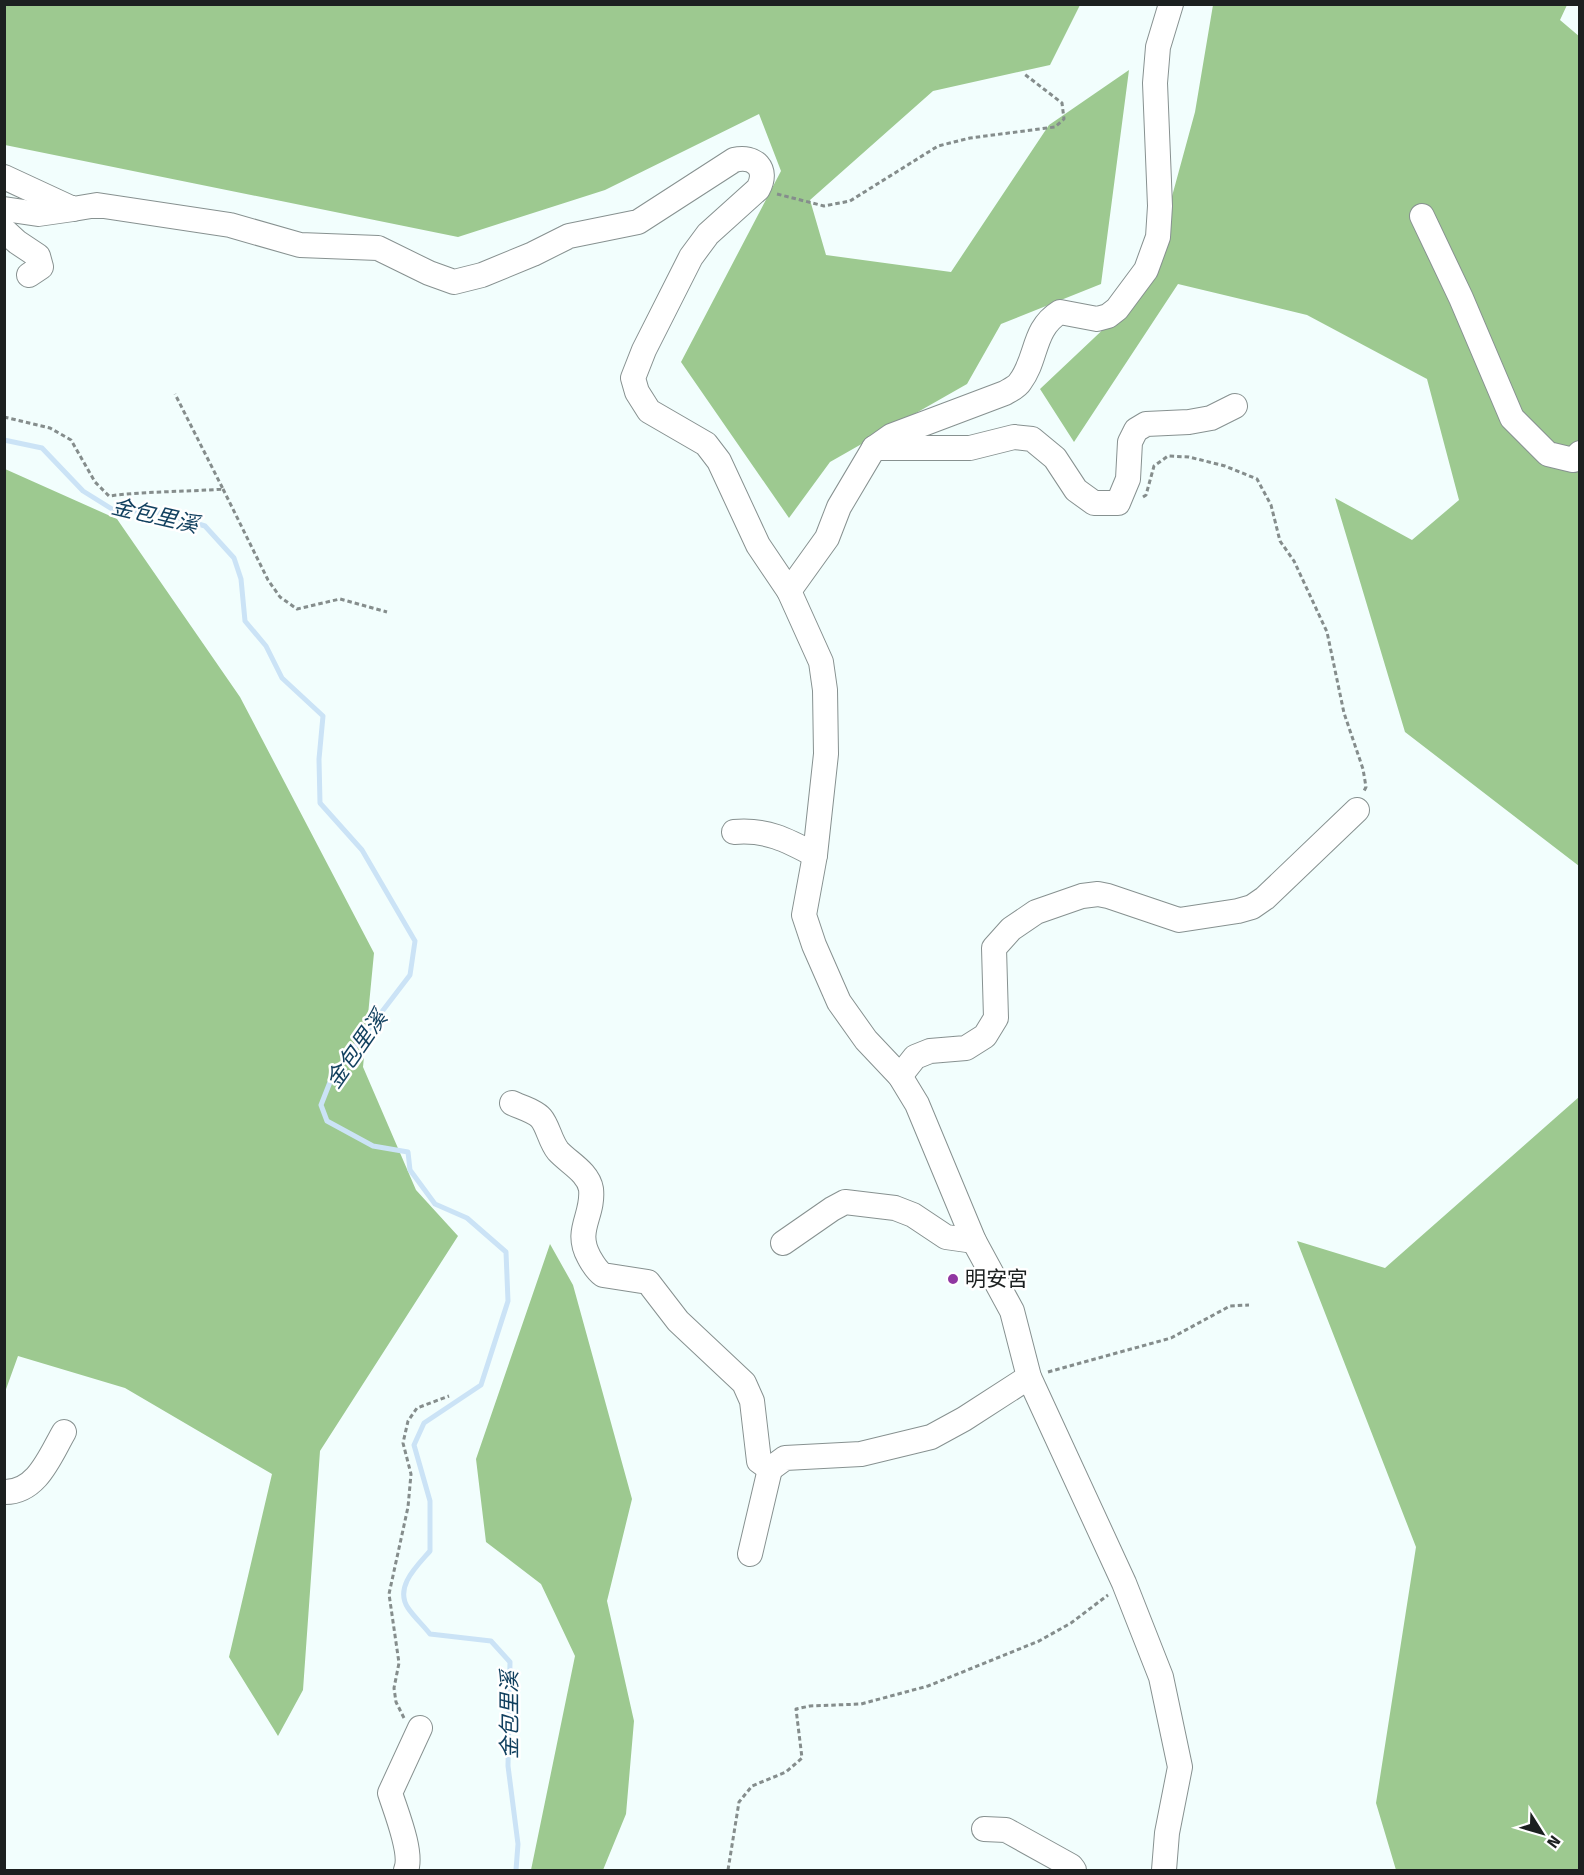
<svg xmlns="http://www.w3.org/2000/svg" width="1584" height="1875" font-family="'Fira Sans','Noto Sans TC',sans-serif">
	<rect width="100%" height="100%" fill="#f2fefd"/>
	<g fill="#9dc990">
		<path d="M 4,5 L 1080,5 L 1050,65 L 933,91 L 810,200 L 826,255 L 951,272 L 1049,125 L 1129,70 L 1101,284 L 1001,324 L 967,384 L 830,462 L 789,518 L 681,362 L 781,171 L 759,114 L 605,190 L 458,237 L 5,145 Z"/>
		<path d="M 1213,5 L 1567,5 L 1560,20 L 1580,37 L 1579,866 L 1405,732 L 1335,498 L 1412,540 L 1459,500 L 1427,379 L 1307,315 L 1178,284 L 1074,442 L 1040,389 L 1147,288 L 1195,112 Z"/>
		<path d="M 5,469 L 117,519 L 240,697 L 374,953 L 363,1067 L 416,1190 L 458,1236 L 320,1451 L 303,1690 L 278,1736 L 229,1657 L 272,1474 L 125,1388 L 18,1356 L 5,1392 Z"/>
		<path d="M 1579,1097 L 1579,1870 L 1396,1870 L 1376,1803 L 1416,1547 L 1297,1241 L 1385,1268 Z"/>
		<path d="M 550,1244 L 573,1285 L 632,1499 L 607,1601 L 634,1721 L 626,1814 L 603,1870 L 531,1870 L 575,1656 L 541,1584 L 486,1542 L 476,1459 Z"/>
	</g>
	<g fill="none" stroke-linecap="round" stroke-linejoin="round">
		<path stroke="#cbe3f6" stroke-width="5" d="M 4,440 L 42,448 L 83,491 L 112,509 L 163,513 L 205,526 L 234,558 L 241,579 L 245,621 L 266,646 L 282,678 L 323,716 L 319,759 L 320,803 L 362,850 L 415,941 L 410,975 L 332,1077 L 321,1105 L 327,1121 L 373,1146 L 408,1152 L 410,1170 L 435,1204 L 467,1218 L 506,1252 L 508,1301 L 481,1385 L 424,1423 L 414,1445 L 430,1501 L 430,1551 C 417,1566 394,1587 408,1608 C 414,1617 423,1625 430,1634 L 491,1641 L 510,1662 L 508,1766 L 518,1844 L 516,1870"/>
		<defs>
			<g id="minor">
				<path d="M 4,177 L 73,209 L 97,205 L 230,225 L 300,245 L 378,248 L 429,273 L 454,282 L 482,275 L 533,254 L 569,236 L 638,222 L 734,160 C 755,155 769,169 758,189 L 708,234 L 691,257 L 644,350 L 633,378 L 637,392 L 649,411 L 706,444 L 719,461 L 758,545 L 789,591 L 821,662 L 825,690 L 826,754 L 815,855 L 804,915 L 814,945 L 839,1002 L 866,1040 L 900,1076 L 917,1104 L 974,1241 L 1012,1311 L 1029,1377 L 1124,1583 L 1161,1677 L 1180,1767 L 1167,1833 L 1164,1870"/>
				<path d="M 4,209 L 38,214 L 73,209"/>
				<path d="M 1422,216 L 1461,298 L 1512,418 L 1548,454 L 1573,460 L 1580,453"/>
				<path d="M 4,230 L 17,242 L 38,256 L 41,267 L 29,275"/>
				<path d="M 874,448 L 891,436 L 1005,393 C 1010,390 1017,387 1020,382 C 1038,358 1032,329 1060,312 L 1097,319 L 1108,316 L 1117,309 L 1146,270 L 1158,237 L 1160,206 L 1155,83 L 1158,47 L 1171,4"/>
				<path d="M 789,591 L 827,538 L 839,507 L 874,448 L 970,448 L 1014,437 L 1032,439 L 1055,458 L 1076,490 L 1094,503 L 1118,503 L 1128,479 L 1130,442 L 1136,430 L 1146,424 L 1189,422 L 1211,418 L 1235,406"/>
				<path d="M 734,832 C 766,829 787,840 815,855"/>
				<path d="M 900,1076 L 915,1057 L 930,1051 L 966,1048 L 985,1036 L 996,1018 L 994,948 L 1011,929 L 1036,912 L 1082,896 L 1098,894 L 1108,896 L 1179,920 L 1238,911 L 1252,907 L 1265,898 L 1357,810"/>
				<path d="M 512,1103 C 520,1107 535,1111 541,1118 C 548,1126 550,1141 558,1151 C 569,1163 588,1172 591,1189 C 594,1216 574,1230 589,1257 C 593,1264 596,1270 603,1275 L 648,1282 L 678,1321 L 744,1383 L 752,1401 L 759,1461 L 770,1469 L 785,1458 L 861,1454 L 931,1437 L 964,1419 L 1029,1377"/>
				<path d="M 783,1243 L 832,1209 L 845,1202 L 895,1208 L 913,1215 L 946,1237 L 974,1241"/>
				<path d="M 4,1492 C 37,1493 50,1456 64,1432"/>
				<path d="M 750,1554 L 770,1469"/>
				<path d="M 984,1829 L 1006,1830 L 1071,1866 L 1074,1870"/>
				<path d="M 406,1870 C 413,1853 396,1812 390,1793 L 420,1728"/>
			</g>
		</defs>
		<use href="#minor" stroke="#879190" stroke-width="26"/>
		<g stroke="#858d8c" stroke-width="3" stroke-dasharray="4.5 3" stroke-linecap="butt">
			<path d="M 777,194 L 824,206 L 850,201 L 938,146 L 970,138 L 1055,127 L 1064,119 L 1062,103 L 1023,73"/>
			<path d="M 4,417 L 50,428 L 71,440 L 95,482 L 109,496 C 147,491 185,492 223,489 L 175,394"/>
			<path d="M 223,489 L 268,580 L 280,597 L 297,609 L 340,599 L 387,612"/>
			<path d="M 1143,497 L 1146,495 L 1154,466 L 1168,456 L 1189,457 L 1225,466 L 1257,479 L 1271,505 L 1280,541 L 1294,561 L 1327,632 L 1344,713 L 1363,769 L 1366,787 L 1363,793"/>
			<path d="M 1048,1372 L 1171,1338 L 1230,1306 L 1249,1305"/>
			<path d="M 404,1718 L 396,1702 L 394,1688 L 399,1663 L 389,1594 L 408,1507 L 411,1474 L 403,1443 L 408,1421 L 417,1408 L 449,1396"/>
			<path d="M 728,1870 L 739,1802 L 752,1786 L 786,1772 L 802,1758 L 796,1709 L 810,1706 L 861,1704 L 928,1686 L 1039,1641 L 1071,1623 L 1108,1595"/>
		</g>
		<use href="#minor" stroke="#fff" stroke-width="24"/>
	</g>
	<circle fill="#9037a2" stroke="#fff" stroke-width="2" cx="953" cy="1279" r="6"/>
	<g text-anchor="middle" stroke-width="5" stroke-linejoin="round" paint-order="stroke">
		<g font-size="21" fill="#1c2020" stroke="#fff" text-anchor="start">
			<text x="965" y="1286">明安宮</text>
		</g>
		<g font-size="22" font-style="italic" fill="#103f5e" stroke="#fff">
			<text transform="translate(155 515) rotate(13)" y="8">金包里溪</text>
			<text transform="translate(356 1049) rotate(-55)" y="8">金包里溪</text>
			<text transform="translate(509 1715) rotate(-90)" y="8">金包里溪</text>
		</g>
	</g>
	<rect width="1584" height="1875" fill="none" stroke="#1c2020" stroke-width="12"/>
	<g transform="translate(1542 1833) rotate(127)" stroke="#ffffff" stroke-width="4.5" paint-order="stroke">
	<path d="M0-4.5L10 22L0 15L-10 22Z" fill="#1c2020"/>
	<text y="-9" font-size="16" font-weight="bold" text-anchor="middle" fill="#1c2020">N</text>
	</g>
</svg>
